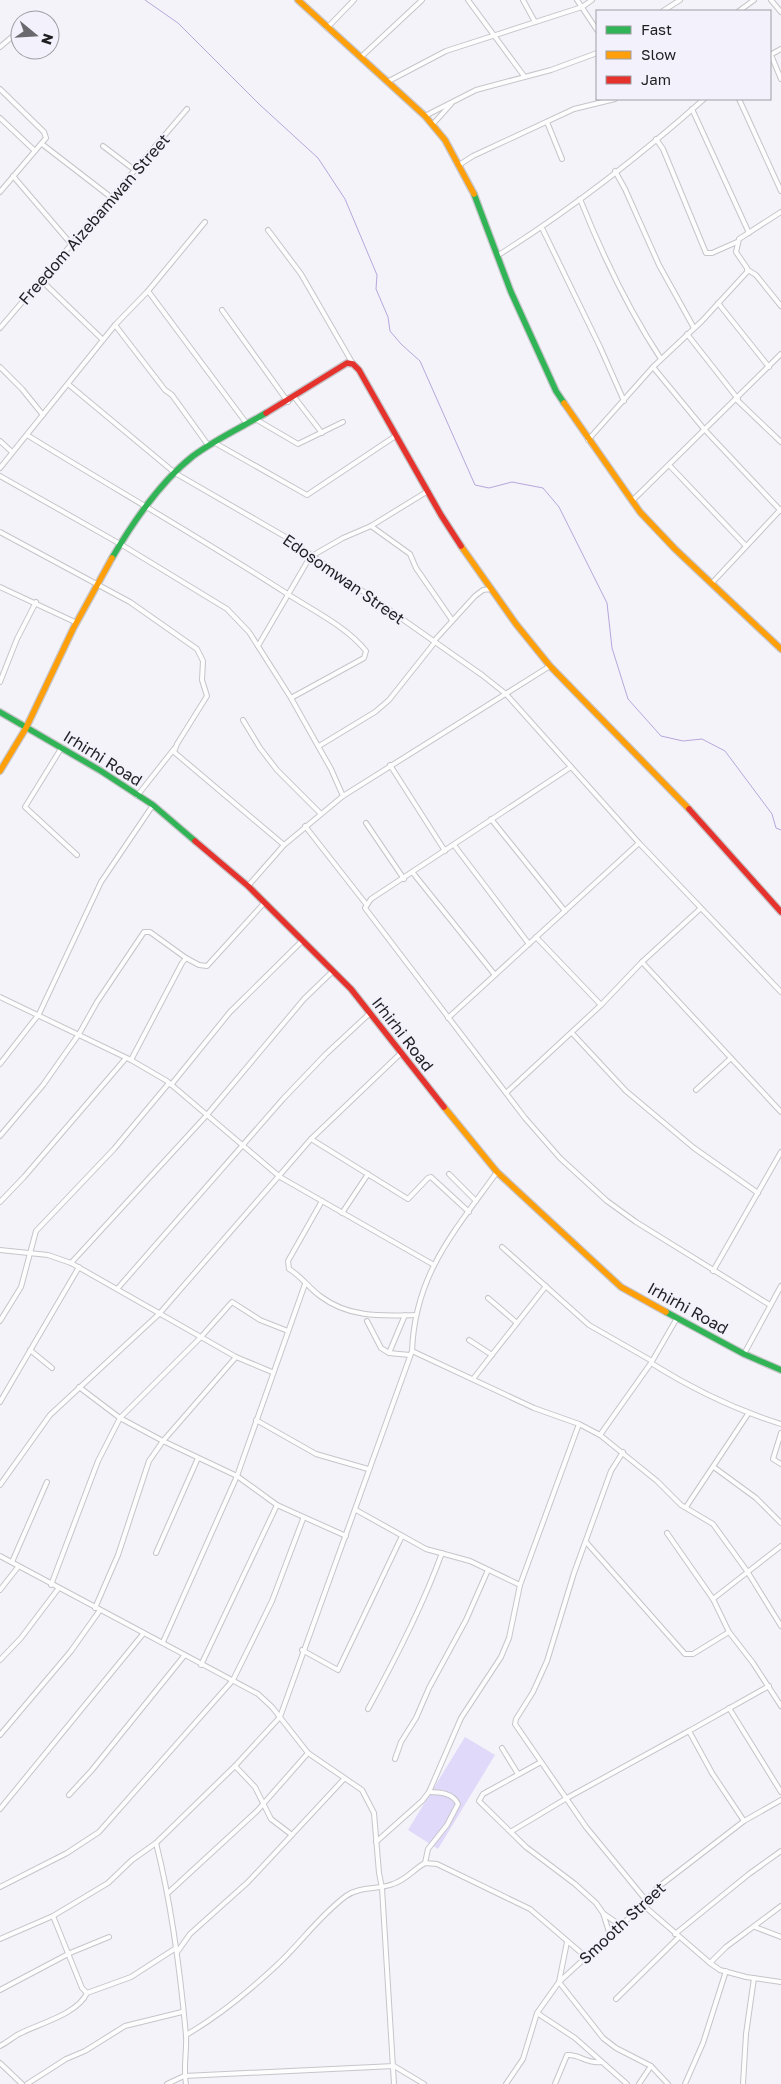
<svg xmlns="http://www.w3.org/2000/svg" width="781" height="2084" font-family="'Golos Text',sans-serif">
	<rect width="100%" height="100%" fill="#f4f3f9"/>
	<path fill="#e1d9fa" d="M 465,1737 L 495,1755 L 438,1849 L 408,1830 Z"/>
	<g fill="none" stroke-linecap="round" stroke-linejoin="round">
		<path stroke="#b6a7dc" stroke-width="1" d="M 145,0 L 178,23 L 259,104 L 318,158 L 345,199 L 377,275 L 376,289 L 388,317 L 390,331 L 401,344 L 420,361 L 475,485 L 489,488 L 512,482 L 543,488 L 559,507 L 607,603 L 612,648 L 628,699 L 661,736 L 683,741 L 702,739 L 725,751 L 772,814 L 776,828 L 781,830"/>
		<defs>
			<g id="street">
				<path d="M 468,0 L 524,76"/>
				<path d="M 523,0 L 535,22"/>
				<path d="M 577,0 L 597,30"/>
				<path d="M 771,0 L 781,12"/>
				<path d="M 663,11 L 680,0"/>
				<path d="M 739,11 L 754,0"/>
				<path d="M 327,28 L 354,0"/>
				<path d="M 0,47 L 20,30"/>
				<path d="M 770,55 L 781,49"/>
				<path d="M 771,55 L 781,79"/>
				<path d="M 361,57 L 422,0"/>
				<path d="M 387,82 L 446,51 L 582,7 L 592,0"/>
				<path d="M 0,89 L 44,132 L 46,138 L 0,192"/>
				<path d="M 739,99 L 781,191"/>
				<path d="M 692,109 L 749,233"/>
				<path d="M 425,116 L 476,90 L 551,70 L 597,53"/>
				<path d="M 0,118 L 35,151"/>
				<path d="M 547,122 L 562,159"/>
				<path d="M 433,124 L 451,104"/>
				<path d="M 656,139 L 663,149 L 706,253 L 712,253 L 737,242"/>
				<path d="M 42,144 L 112,198"/>
				<path d="M 103,146 L 136,171"/>
				<path d="M 459,165 L 473,156 L 574,109 L 615,99"/>
				<path d="M 615,171 L 625,189 L 659,265 L 694,328"/>
				<path d="M 13,176 L 72,245"/>
				<path d="M 580,199 C 602,254 628,309 661,359"/>
				<path d="M 542,228 L 600,347 L 624,401"/>
				<path d="M 268,230 L 301,274 L 353,364"/>
				<path d="M 497,256 C 570,210 640,156 704,99"/>
				<path d="M 748,270 L 756,275 L 781,306"/>
				<path d="M 42,281 L 103,340"/>
				<path d="M 148,291 L 247,424"/>
				<path d="M 718,303 L 769,367"/>
				<path d="M 222,310 L 288,402"/>
				<path d="M 115,325 L 165,390 L 172,395 L 208,445"/>
				<path d="M 0,328 L 187,109"/>
				<path d="M 687,334 L 738,399"/>
				<path d="M 0,367 L 22,389 L 43,415"/>
				<path d="M 653,367 L 704,429 L 781,511"/>
				<path d="M 68,384 L 175,473 L 284,536 L 482,675 L 506,694 L 639,843 L 781,992"/>
				<path d="M 295,398 L 322,433"/>
				<path d="M 737,400 L 781,442"/>
				<path d="M 257,420 L 298,444 L 343,422"/>
				<path d="M 27,435 C 113,488 201,538 286,593 C 312,610 346,626 366,651 L 364,658 L 291,698"/>
				<path d="M 588,440 L 653,367 L 702,321 L 747,272 L 747,268 L 736,252 L 739,239 L 781,212"/>
				<path d="M 0,441 L 12,452"/>
				<path d="M 215,443 L 307,495 L 397,435"/>
				<path d="M 670,466 L 746,546"/>
				<path d="M 0,468 L 115,325 L 148,291 L 205,222"/>
				<path d="M 0,476 L 122,545 L 227,609 L 249,632 L 291,698 L 331,769 L 343,796"/>
				<path d="M 632,501 L 781,354"/>
				<path d="M 371,526 L 410,554 L 416,568 L 452,620"/>
				<path d="M 0,532 L 130,602 L 197,649 L 203,661 L 202,680 L 207,696 L 177,744 L 174,752 L 284,845"/>
				<path d="M 712,583 L 781,509"/>
				<path d="M 0,587 L 77,623"/>
				<path d="M 434,641 L 475,596 L 483,590 L 491,589"/>
				<path d="M 258,646 L 310,557 L 343,538 L 371,526 L 428,491"/>
				<path d="M 0,682 L 17,639 L 36,602"/>
				<path d="M 243,720 L 260,748 L 277,770 L 320,813"/>
				<path d="M 319,746 L 375,712 L 389,700 L 435,642"/>
				<path d="M 62,747 L 25,807 L 77,855"/>
				<path d="M 390,765 L 445,851"/>
				<path d="M 571,767 L 371,899 L 365,908 L 525,1118 L 560,1158 L 607,1201 L 636,1222 L 770,1305"/>
				<path d="M 137,796 L 174,749"/>
				<path d="M 491,819 L 565,911"/>
				<path d="M 366,823 L 404,879"/>
				<path d="M 305,826 L 366,904"/>
				<path d="M 454,845 L 529,944"/>
				<path d="M 413,873 L 495,975"/>
				<path d="M 248,886 L 284,845 L 343,796 L 550,666"/>
				<path d="M 642,962 L 781,1112"/>
				<path d="M 0,997 L 131,1060 L 167,1081 L 280,1177 L 434,1265"/>
				<path d="M 601,1005 L 642,962 L 701,908"/>
				<path d="M 448,1018 L 639,843"/>
				<path d="M 572,1033 L 626,1091 L 694,1148 L 758,1193"/>
				<path d="M 131,1060 L 182,963 L 186,958 L 199,965 L 207,966 L 265,902"/>
				<path d="M 0,1064 L 39,1014 L 101,882 L 153,805"/>
				<path d="M 171,1085 L 230,1012 L 303,940"/>
				<path d="M 696,1090 L 731,1058"/>
				<path d="M 506,1093 L 601,1005 L 536,937"/>
				<path d="M 0,1136 L 43,1085 L 79,1034 L 97,1002 L 144,932 L 150,932 L 186,958"/>
				<path d="M 311,1139 L 408,1199 L 428,1178 L 431,1177 L 469,1212"/>
				<path d="M 449,1174 L 476,1201"/>
				<path d="M 322,1201 L 288,1261 L 289,1269 C 301,1276 308,1287 320,1296 C 349,1318 381,1316 416,1315"/>
				<path d="M 0,1202 L 24,1177 L 126,1058"/>
				<path d="M 342,1213 L 368,1174"/>
				<path d="M 502,1247 L 589,1325 L 652,1361"/>
				<path d="M 0,1250 L 48,1255 L 71,1263 L 236,1357 L 272,1372"/>
				<path d="M 71,1263 L 206,1116 L 304,999 L 333,971"/>
				<path d="M 713,1271 L 781,1152"/>
				<path d="M 118,1288 L 283,1099 L 326,1054 L 369,1014"/>
				<path d="M 488,1298 L 517,1323"/>
				<path d="M 0,1321 L 21,1287 L 36,1231 L 114,1149 L 169,1083"/>
				<path d="M 367,1321 L 381,1348 L 389,1353 L 410,1355"/>
				<path d="M 469,1340 L 492,1355"/>
				<path d="M 30,1350 L 52,1368"/>
				<path d="M 412,1351 L 534,1408 L 579,1424 L 600,1435 L 657,1481 L 681,1505 L 713,1524 L 747,1571 L 781,1626"/>
				<path d="M 389,1353 L 405,1315"/>
				<path d="M 744,1354 L 781,1286"/>
				<path d="M 651,1363 C 694,1390 733,1409 781,1424"/>
				<path d="M 473,1379 L 546,1286"/>
				<path d="M 79,1387 L 120,1418 L 163,1441 L 237,1476 L 277,1505 L 346,1536"/>
				<path d="M 0,1402 L 79,1267"/>
				<path d="M 256,1420 L 316,1454 L 368,1469"/>
				<path d="M 781,1433 L 773,1459 L 781,1464"/>
				<path d="M 600,1435 L 651,1363 L 677,1318"/>
				<path d="M 623,1452 L 611,1471 L 574,1573 L 547,1661 L 533,1692 L 516,1719 L 515,1724 L 586,1827 L 645,1899"/>
				<path d="M 715,1468 L 756,1498 L 781,1523"/>
				<path d="M 0,1485 L 50,1415 L 159,1314 L 311,1139 L 400,1054"/>
				<path d="M 686,1507 L 748,1414"/>
				<path d="M 356,1510 L 426,1549 L 470,1561 L 520,1585 L 579,1424"/>
				<path d="M 667,1533 L 713,1599 L 729,1632 L 753,1663 L 781,1706"/>
				<path d="M 586,1542 L 685,1654 L 693,1654 L 729,1632"/>
				<path d="M 156,1553 L 198,1458"/>
				<path d="M 0,1556 L 258,1694 L 272,1707 L 308,1753 L 362,1790 L 374,1813 L 379,1873 L 382,1888 L 394,2084"/>
				<path d="M 12,1562 L 47,1482"/>
				<path d="M 51,1585 L 98,1461 L 120,1418 L 201,1337 L 232,1302 L 260,1320 L 288,1331"/>
				<path d="M 0,1590 L 18,1567"/>
				<path d="M 713,1599 L 781,1546"/>
				<path d="M 95,1608 L 118,1555 L 149,1461 L 163,1441 L 236,1357"/>
				<path d="M 163,1642 L 237,1476 L 305,1284"/>
				<path d="M 302,1650 L 338,1670 L 402,1536"/>
				<path d="M 0,1660 L 21,1638 L 58,1589"/>
				<path d="M 201,1665 L 277,1505"/>
				<path d="M 729,1708 L 781,1792"/>
				<path d="M 368,1709 C 395,1660 423,1605 442,1553"/>
				<path d="M 689,1731 L 769,1686"/>
				<path d="M 0,1735 L 71,1651 L 100,1610"/>
				<path d="M 502,1748 L 518,1774"/>
				<path d="M 395,1759 L 401,1742 L 416,1718 L 429,1688 L 466,1620 L 488,1570"/>
				<path d="M 541,1762 L 483,1794 L 479,1801 L 526,1847 L 575,1884 L 596,1903 L 603,1913 L 610,1935"/>
				<path d="M 235,1766 L 255,1787 L 271,1819 L 292,1835"/>
				<path d="M 69,1795 L 92,1770 L 184,1656"/>
				<path d="M 0,1809 L 143,1634"/>
				<path d="M 512,1831 L 567,1798 L 689,1731 L 712,1773 L 744,1821"/>
				<path d="M 376,1842 L 422,1801 L 429,1792 L 461,1718 L 501,1657 L 509,1638 L 520,1585"/>
				<path d="M 156,1843 C 172,1906 180,1969 186,2035 C 187,2051 183,2068 186,2084"/>
				<path d="M 425,1863 L 428,1849 L 447,1825 L 458,1804 C 453,1793 440,1792 429,1792"/>
				<path d="M 0,1887 L 67,1853 L 99,1832 L 233,1680 L 272,1601 L 303,1519"/>
				<path d="M 169,1892 L 257,1811 L 308,1753"/>
				<path d="M 643,1905 L 710,1963 L 720,1970 L 746,1977 L 781,1982"/>
				<path d="M 604,1914 L 620,1925"/>
				<path d="M 53,1916 L 82,1988 L 87,1993 L 131,1977 L 176,1948"/>
				<path d="M 755,1927 L 781,1937"/>
				<path d="M 675,1934 L 749,1874 L 781,1851"/>
				<path d="M 0,1939 L 53,1916 L 108,1883 L 132,1860 L 156,1843 L 235,1766 L 280,1717 L 412,1351 C 415,1274 454,1232 497,1172"/>
				<path d="M 567,1942 L 559,1982 L 603,2038 L 616,2048 L 651,2066 L 668,2084"/>
				<path d="M 178,1951 L 190,1934 L 248,1882 L 344,1779"/>
				<path d="M 710,1963 L 726,1947 L 781,1906"/>
				<path d="M 0,1990 L 70,1953 L 109,1937"/>
				<path d="M 616,1999 L 679,1937"/>
				<path d="M 537,2013 L 575,2038 L 627,2084"/>
				<path d="M 186,2035 C 219,2016 248,1992 276,1966 C 300,1944 319,1916 346,1896 C 360,1886 378,1890 393,1884 C 406,1880 414,1869 425,1863 L 437,1864 L 530,1909 L 586,1957"/>
				<path d="M 0,2046 C 6,2043 11,2039 17,2035 C 37,2024 77,2015 87,1993"/>
				<path d="M 0,2063 L 22,2084"/>
				<path d="M 27,2084 L 66,2059 L 85,2051 L 125,2026 L 182,2012"/>
				<path d="M 167,2084 L 184,2076 L 394,2066 L 424,2084"/>
				<path d="M 506,2084 L 523,2059 L 537,2013 L 559,1982 L 643,1905 L 657,1888 L 744,1821 L 781,1800"/>
				<path d="M 555,2084 L 567,2055 C 580,2054 586,2064 601,2062"/>
				<path d="M 639,2084 L 651,2066"/>
				<path d="M 685,2084 L 703,2043 L 726,1971"/>
				<path d="M 743,2084 L 746,2034 L 754,1978"/>
			</g>
			<g id="fast">
				<path d="M 474,194 L 511,292 L 556,391 L 564,403"/>
				<path d="M 112,558 C 133,522 160,482 193,456 C 216,439 242,427 266,413"/>
				<path d="M 0,712 L 101,771 L 153,805 L 195,841"/>
				<path d="M 666,1312 L 744,1354 L 781,1370"/>
			</g>
			<g id="slow">
				<path d="M 298,0 L 425,116 L 445,140 L 474,194"/>
				<path d="M 564,403 L 640,512 L 675,549 L 781,649"/>
				<path d="M 461,546 L 516,624 L 550,666 L 689,809"/>
				<path d="M 0,771 L 26,728 L 73,629 L 112,558"/>
				<path d="M 444,1107 L 497,1172 L 621,1287 L 666,1312"/>
			</g>
			<g id="jam">
				<path d="M 266,413 L 347,363 L 353,364 L 359,370 L 441,515 L 461,546"/>
				<path d="M 689,809 L 781,912"/>
				<path d="M 195,841 L 248,886 L 351,989 L 444,1107"/>
			</g>
		</defs>
		<use href="#street" stroke="#c6c5c9" stroke-width="6"/>
		<use href="#fast" stroke="#c6c5c9" stroke-width="8"/>
		<use href="#slow" stroke="#c6c5c9" stroke-width="8"/>
		<use href="#jam" stroke="#c6c5c9" stroke-width="8"/>
		<use href="#street" stroke="#fdfdfe" stroke-width="4"/>
		<use href="#fast" stroke="#30b455" stroke-width="5.5"/>
		<use href="#slow" stroke="#ff9f0a" stroke-width="5.5"/>
		<use href="#jam" stroke="#e5322d" stroke-width="5.5"/>
	</g>
	<g text-anchor="middle" stroke-width="4" stroke-linejoin="round" paint-order="stroke">
		<g font-size="16" fill="#1f1f22" stroke="#f3f1fb">
			<text transform="translate(94 219) rotate(-49)" y="6">Freedom Aizebamwan Street</text>
			<text transform="translate(344 579) rotate(35)" y="6">Edosomwan Street</text>
			<text transform="translate(103 758) rotate(32)" y="6">Irhirhi Road</text>
			<text transform="translate(403 1034) rotate(52)" y="6">Irhirhi Road</text>
			<text transform="translate(688 1308) rotate(29)" y="6">Irhirhi Road</text>
			<text transform="translate(622 1923) rotate(-43)" y="6">Smooth Street</text>
		</g>
	</g>
	<rect x="596" y="10" width="175" height="90" fill="#f3f1fb" stroke="#9e9da4"/>
	<rect x="606" y="26" width="25" height="8" fill="#30b455" stroke="#9e9da4"/>
	<text x="641" y="35" font-size="15" fill="#1f1f22">Fast</text>
	<rect x="606" y="51" width="25" height="8" fill="#ff9f0a" stroke="#9e9da4"/>
	<text x="641" y="60" font-size="15" fill="#1f1f22">Slow</text>
	<rect x="606" y="76" width="25" height="8" fill="#e5322d" stroke="#9e9da4"/>
	<text x="641" y="85" font-size="15" fill="#1f1f22">Jam</text>
	<g transform="translate(35 35) rotate(108)"><circle r="24" fill="#f3f1fb" stroke="#9e9da4"/>
	<path d="M0-4L9 19L0 12L-9 19Z" fill="#6a696d"/>
	<text y="-8" font-size="14" font-weight="bold" text-anchor="middle" fill="#1f1f22">N</text>
	</g>
</svg>
